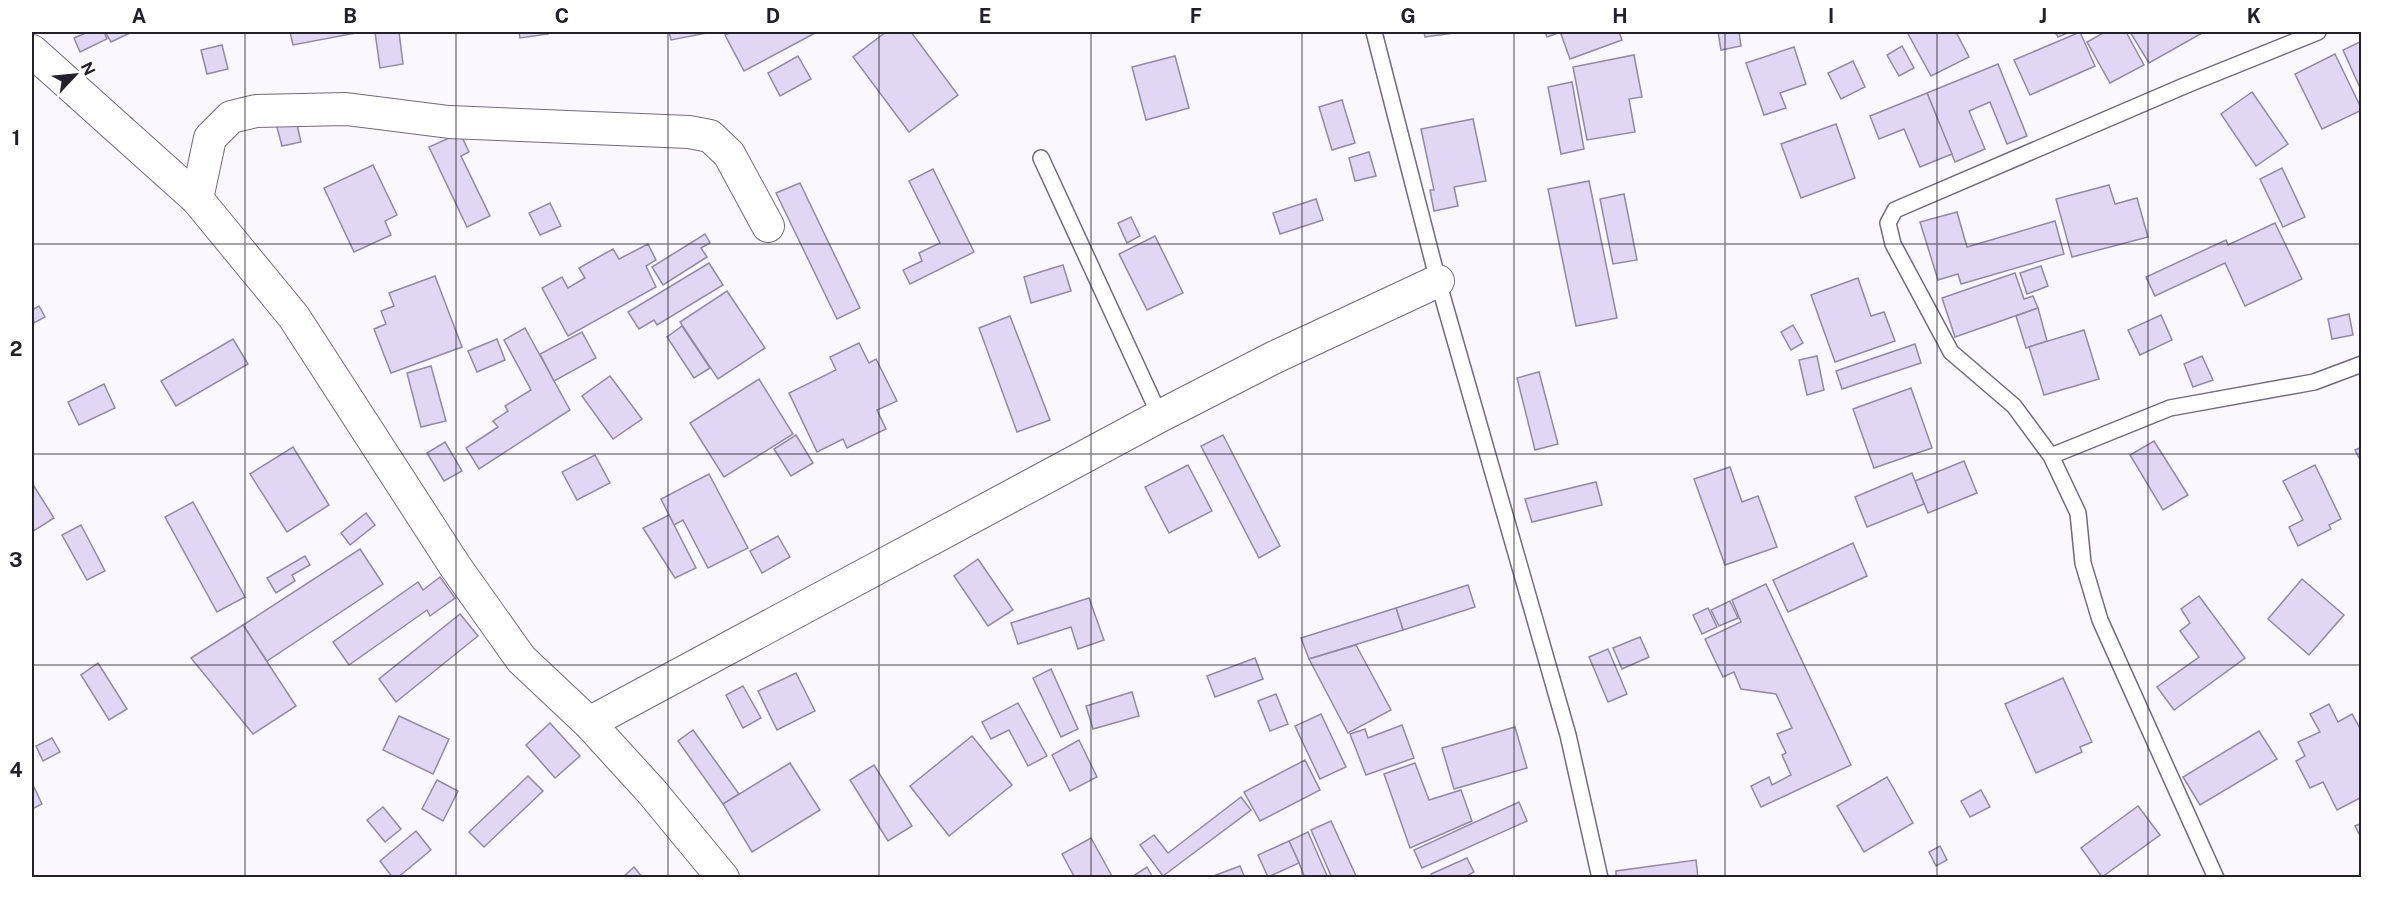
<svg xmlns="http://www.w3.org/2000/svg" width="2393" height="909" font-family="'Public Sans',sans-serif">
	<rect width="100%" height="100%" fill="#faf8fe"/>
	<g fill="#e1d7f5" stroke="#9289a4" stroke-width="1.5">
		<path d="M 88,32 L 104,32 L 107,39 L 80,52 L 74,38 Z"/>
		<path d="M 105,32 L 132,32 L 111,42 Z"/>
		<path d="M 290,32 L 361,32 L 293,45 Z"/>
		<path d="M 375,32 L 399,32 L 403,64 L 380,68 Z"/>
		<path d="M 519,32 L 547,32 L 548,34 L 520,38 Z"/>
		<path d="M 669,32 L 707,32 L 707,33 L 671,40 Z"/>
		<path d="M 731,32 L 817,32 L 744,71 L 725,35 Z"/>
		<path d="M 886,32 L 911,32 L 958,95 L 909,132 L 853,57 Z"/>
		<path d="M 1424,32 L 1462,32 L 1425,37 Z"/>
		<path d="M 1545,32 L 1561,32 L 1547,37 Z"/>
		<path d="M 1569,32 L 1619,32 L 1622,40 L 1570,59 L 1561,34 Z"/>
		<path d="M 1718,32 L 1739,32 L 1741,46 L 1721,50 Z"/>
		<path d="M 1907,32 L 1956,32 L 1969,57 L 1931,76 Z"/>
		<path d="M 2055,32 L 2070,32 L 2058,37 Z"/>
		<path d="M 2080,32 L 2095,66 L 2030,95 L 2014,60 Z"/>
		<path d="M 2105,32 L 2126,32 L 2144,65 L 2110,83 L 2087,42 Z"/>
		<path d="M 2130,32 L 2204,32 L 2149,63 Z"/>
		<path d="M 2362,41 L 2362,90 L 2361,90 L 2343,50 Z"/>
		<path d="M 222,45 L 228,69 L 207,74 L 201,50 Z"/>
		<path d="M 1902,46 L 1914,68 L 1899,76 L 1887,55 Z"/>
		<path d="M 1794,47 L 1806,84 L 1780,93 L 1786,108 L 1764,115 L 1746,63 Z"/>
		<path d="M 2335,54 L 2362,110 L 2322,129 L 2295,74 Z"/>
		<path d="M 1634,55 L 1642,97 L 1629,99 L 1635,132 L 1587,140 L 1573,67 Z"/>
		<path d="M 798,56 L 811,79 L 780,96 L 768,73 Z"/>
		<path d="M 1175,56 L 1189,108 L 1146,120 L 1132,67 Z"/>
		<path d="M 1853,61 L 1865,87 L 1841,99 L 1828,73 Z"/>
		<path d="M 1998,64 L 2027,136 L 2007,144 L 1990,102 L 1969,111 L 1985,149 L 1955,162 L 1927,93 Z"/>
		<path d="M 1572,82 L 1584,149 L 1561,154 L 1548,87 Z"/>
		<path d="M 2252,92 L 2288,144 L 2256,166 L 2221,114 Z"/>
		<path d="M 1927,93 L 1952,154 L 1920,167 L 1904,129 L 1879,139 L 1870,116 Z"/>
		<path d="M 1342,100 L 1355,143 L 1332,150 L 1319,107 Z"/>
		<path d="M 295,116 L 301,142 L 282,146 L 275,120 Z"/>
		<path d="M 1473,119 L 1486,181 L 1454,187 L 1458,206 L 1434,211 L 1430,190 L 1434,190 L 1421,129 Z"/>
		<path d="M 1836,124 L 1855,178 L 1801,198 L 1781,144 Z"/>
		<path d="M 460,133 L 469,152 L 461,156 L 490,216 L 467,227 L 429,147 Z"/>
		<path d="M 1369,152 L 1376,176 L 1355,181 L 1349,158 Z"/>
		<path d="M 373,165 L 397,215 L 385,221 L 391,235 L 354,252 L 324,188 Z"/>
		<path d="M 2282,168 L 2305,217 L 2283,227 L 2260,179 Z"/>
		<path d="M 933,169 L 974,252 L 910,284 L 903,270 L 922,261 L 919,253 L 940,243 L 909,181 Z"/>
		<path d="M 1589,181 L 1617,318 L 1576,326 L 1548,189 Z"/>
		<path d="M 800,183 L 860,308 L 837,319 L 776,193 Z"/>
		<path d="M 2109,185 L 2115,204 L 2137,198 L 2148,237 L 2072,257 L 2056,199 Z"/>
		<path d="M 1624,194 L 1637,260 L 1613,264 L 1600,199 Z"/>
		<path d="M 1316,199 L 1323,220 L 1280,234 L 1273,213 Z"/>
		<path d="M 550,203 L 561,226 L 540,235 L 529,213 Z"/>
		<path d="M 1957,212 L 1967,247 L 2055,221 L 2064,254 L 1961,284 L 1958,274 L 1938,280 L 1920,222 Z"/>
		<path d="M 1131,217 L 1140,236 L 1127,243 L 1118,223 Z"/>
		<path d="M 2275,223 L 2302,279 L 2245,306 L 2225,263 L 2155,296 L 2146,277 L 2226,240 L 2228,245 Z"/>
		<path d="M 705,234 L 710,243 L 701,248 L 707,257 L 663,285 L 652,267 Z"/>
		<path d="M 1155,236 L 1183,293 L 1147,310 L 1119,254 Z"/>
		<path d="M 648,244 L 656,260 L 646,266 L 656,287 L 568,336 L 542,288 L 562,277 L 568,288 L 585,278 L 579,268 L 613,249 L 619,259 Z"/>
		<path d="M 709,263 L 723,285 L 657,325 L 654,320 L 639,329 L 628,312 Z"/>
		<path d="M 1063,265 L 1071,291 L 1031,303 L 1024,277 Z"/>
		<path d="M 2041,266 L 2048,286 L 2027,294 L 2020,273 Z"/>
		<path d="M 2015,273 L 2024,299 L 2033,296 L 2038,308 L 1955,337 L 1942,298 Z"/>
		<path d="M 435,276 L 462,347 L 391,373 L 374,329 L 386,324 L 381,311 L 394,306 L 389,293 Z"/>
		<path d="M 1858,278 L 1871,316 L 1884,312 L 1895,341 L 1835,362 L 1811,295 Z"/>
		<path d="M 727,291 L 765,348 L 718,379 L 680,322 Z"/>
		<path d="M 39,306 L 45,317 L 32,324 L 32,310 Z"/>
		<path d="M 2038,308 L 2047,341 L 2026,348 L 2016,316 Z"/>
		<path d="M 2349,314 L 2353,335 L 2332,339 L 2328,319 Z"/>
		<path d="M 2161,315 L 2172,340 L 2140,355 L 2128,330 Z"/>
		<path d="M 1010,316 L 1050,420 L 1017,432 L 979,328 Z"/>
		<path d="M 1793,325 L 1803,343 L 1791,350 L 1781,332 Z"/>
		<path d="M 682,326 L 710,368 L 694,378 L 667,337 Z"/>
		<path d="M 525,328 L 570,410 L 479,469 L 466,448 L 498,427 L 493,421 L 508,411 L 505,406 L 531,390 L 504,340 Z"/>
		<path d="M 2084,330 L 2099,379 L 2044,395 L 2029,347 Z"/>
		<path d="M 582,332 L 596,358 L 554,381 L 540,354 Z"/>
		<path d="M 233,339 L 248,364 L 176,406 L 161,381 Z"/>
		<path d="M 497,339 L 505,360 L 477,372 L 468,351 Z"/>
		<path d="M 859,343 L 869,363 L 876,359 L 897,401 L 877,410 L 886,429 L 847,448 L 843,439 L 817,452 L 789,393 L 836,370 L 830,357 Z"/>
		<path d="M 1915,344 L 1921,363 L 1842,389 L 1836,371 Z"/>
		<path d="M 1817,356 L 1824,390 L 1807,395 L 1799,360 Z"/>
		<path d="M 2202,356 L 2213,380 L 2193,387 L 2184,364 Z"/>
		<path d="M 431,366 L 446,421 L 421,427 L 407,373 Z"/>
		<path d="M 1539,372 L 1558,444 L 1535,450 L 1517,378 Z"/>
		<path d="M 610,376 L 642,419 L 613,439 L 582,396 Z"/>
		<path d="M 759,379 L 793,434 L 724,477 L 690,423 Z"/>
		<path d="M 104,384 L 115,408 L 79,425 L 68,402 Z"/>
		<path d="M 1911,388 L 1932,448 L 1874,468 L 1853,409 Z"/>
		<path d="M 796,435 L 813,463 L 791,476 L 774,449 Z"/>
		<path d="M 1223,435 L 1280,546 L 1259,558 L 1201,446 Z"/>
		<path d="M 2154,441 L 2188,495 L 2163,510 L 2130,455 Z"/>
		<path d="M 445,442 L 462,471 L 444,481 L 427,453 Z"/>
		<path d="M 293,447 L 329,505 L 287,532 L 250,474 Z"/>
		<path d="M 2362,447 L 2362,464 L 2355,450 Z"/>
		<path d="M 595,455 L 610,483 L 577,500 L 562,472 Z"/>
		<path d="M 1964,461 L 1977,493 L 1928,513 L 1915,481 Z"/>
		<path d="M 1188,465 L 1212,511 L 1169,533 L 1145,487 Z"/>
		<path d="M 2315,465 L 2341,519 L 2329,525 L 2331,529 L 2298,546 L 2289,527 L 2303,520 L 2283,481 Z"/>
		<path d="M 1730,467 L 1742,502 L 1758,496 L 1777,547 L 1725,565 L 1694,479 Z"/>
		<path d="M 1912,473 L 1924,504 L 1867,527 L 1855,497 Z"/>
		<path d="M 709,474 L 748,548 L 708,568 L 683,520 L 674,525 L 661,499 Z"/>
		<path d="M 1596,482 L 1602,505 L 1532,522 L 1525,499 Z"/>
		<path d="M 32,483 L 54,518 L 32,532 Z"/>
		<path d="M 193,502 L 245,597 L 217,612 L 165,517 Z"/>
		<path d="M 366,513 L 375,525 L 350,545 L 341,533 Z"/>
		<path d="M 669,515 L 696,568 L 675,578 L 643,528 Z"/>
		<path d="M 81,525 L 105,571 L 87,580 L 62,535 Z"/>
		<path d="M 778,536 L 790,557 L 762,573 L 750,551 Z"/>
		<path d="M 1853,543 L 1867,576 L 1788,612 L 1773,580 Z"/>
		<path d="M 360,549 L 383,584 L 267,661 L 243,625 Z"/>
		<path d="M 305,556 L 310,565 L 292,575 L 295,581 L 276,593 L 267,578 Z"/>
		<path d="M 978,559 L 1013,610 L 988,626 L 954,576 Z"/>
		<path d="M 440,577 L 455,598 L 430,616 L 427,610 L 349,665 L 333,642 L 418,582 L 423,590 Z"/>
		<path d="M 2302,579 L 2344,615 L 2309,655 L 2268,619 Z"/>
		<path d="M 1766,584 L 1851,765 L 1761,807 L 1751,786 L 1769,777 L 1772,785 L 1791,775 L 1782,755 L 1786,753 L 1777,734 L 1792,728 L 1776,694 L 1741,689 L 1734,672 L 1723,677 L 1705,639 L 1741,622 L 1732,600 Z"/>
		<path d="M 1468,585 L 1475,607 L 1403,630 L 1396,608 Z"/>
		<path d="M 2199,596 L 2245,658 L 2174,710 L 2157,687 L 2199,657 L 2180,631 L 2190,623 L 2181,609 Z"/>
		<path d="M 1089,598 L 1104,640 L 1078,649 L 1071,627 L 1018,644 L 1011,623 Z"/>
		<path d="M 1730,601 L 1738,618 L 1719,626 L 1711,610 Z"/>
		<path d="M 1396,608 L 1403,630 L 1309,659 L 1301,638 Z"/>
		<path d="M 1708,608 L 1717,627 L 1702,634 L 1693,615 Z"/>
		<path d="M 460,614 L 478,636 L 396,702 L 379,679 Z"/>
		<path d="M 243,625 L 296,706 L 253,734 L 191,658 Z"/>
		<path d="M 1640,637 L 1649,657 L 1622,669 L 1613,648 Z"/>
		<path d="M 1356,645 L 1391,710 L 1348,733 L 1309,659 Z"/>
		<path d="M 1608,649 L 1627,694 L 1608,702 L 1589,657 Z"/>
		<path d="M 1255,658 L 1263,679 L 1215,697 L 1207,676 Z"/>
		<path d="M 98,663 L 127,709 L 109,720 L 81,675 Z"/>
		<path d="M 1051,669 L 1078,729 L 1061,737 L 1033,678 Z"/>
		<path d="M 796,673 L 815,711 L 777,730 L 758,691 Z"/>
		<path d="M 2063,678 L 2092,742 L 2080,747 L 2082,752 L 2036,773 L 2005,704 Z"/>
		<path d="M 743,686 L 761,718 L 743,728 L 726,695 Z"/>
		<path d="M 1132,692 L 1139,716 L 1093,729 L 1086,706 Z"/>
		<path d="M 1276,694 L 1288,724 L 1270,731 L 1258,701 Z"/>
		<path d="M 1018,703 L 1047,756 L 1028,766 L 1009,730 L 991,739 L 982,722 Z"/>
		<path d="M 2329,704 L 2338,722 L 2352,714 L 2362,732 L 2362,797 L 2337,810 L 2323,782 L 2310,788 L 2296,761 L 2305,756 L 2298,742 L 2320,732 L 2310,714 Z"/>
		<path d="M 1321,714 L 1346,767 L 1320,779 L 1295,726 Z"/>
		<path d="M 399,716 L 449,739 L 433,774 L 383,750 Z"/>
		<path d="M 550,723 L 580,756 L 555,778 L 526,745 Z"/>
		<path d="M 1402,725 L 1414,758 L 1366,775 L 1350,734 L 1365,729 L 1368,738 Z"/>
		<path d="M 1515,727 L 1527,768 L 1454,789 L 1442,748 Z"/>
		<path d="M 693,730 L 739,794 L 723,804 L 678,741 Z"/>
		<path d="M 2259,731 L 2277,759 L 2200,805 L 2183,777 Z"/>
		<path d="M 972,736 L 1012,785 L 949,836 L 910,786 Z"/>
		<path d="M 52,738 L 60,752 L 43,761 L 36,746 Z"/>
		<path d="M 1079,740 L 1097,777 L 1070,791 L 1052,755 Z"/>
		<path d="M 1305,760 L 1320,790 L 1260,821 L 1244,792 Z"/>
		<path d="M 790,763 L 820,810 L 752,852 L 723,804 Z"/>
		<path d="M 1415,763 L 1429,800 L 1461,790 L 1472,821 L 1410,848 L 1384,774 Z"/>
		<path d="M 874,765 L 912,826 L 888,841 L 850,780 Z"/>
		<path d="M 528,776 L 543,791 L 484,847 L 469,832 Z"/>
		<path d="M 1887,777 L 1913,823 L 1864,852 L 1837,806 Z"/>
		<path d="M 437,780 L 458,791 L 443,821 L 422,809 Z"/>
		<path d="M 32,783 L 42,804 L 32,809 Z"/>
		<path d="M 1981,790 L 1990,807 L 1970,817 L 1961,801 Z"/>
		<path d="M 1241,797 L 1251,810 L 1163,876 L 1140,845 L 1154,835 L 1168,853 Z"/>
		<path d="M 1519,802 L 1527,821 L 1422,868 L 1414,850 Z"/>
		<path d="M 2138,806 L 2160,835 L 2102,877 L 2081,848 Z"/>
		<path d="M 383,807 L 401,829 L 385,842 L 367,820 Z"/>
		<path d="M 1331,821 L 1357,878 L 1332,878 L 1311,830 Z"/>
		<path d="M 2362,823 L 2362,840 L 2355,826 Z"/>
		<path d="M 416,831 L 431,850 L 397,878 L 393,878 L 380,861 Z"/>
		<path d="M 1308,832 L 1328,878 L 1305,878 L 1299,863 L 1289,841 Z"/>
		<path d="M 1091,838 L 1113,878 L 1075,878 L 1062,854 Z"/>
		<path d="M 1289,841 L 1299,863 L 1268,877 L 1258,855 Z"/>
		<path d="M 1940,846 L 1947,860 L 1936,866 L 1929,852 Z"/>
		<path d="M 1467,858 L 1474,872 L 1463,878 L 1432,878 L 1431,874 Z"/>
		<path d="M 1696,860 L 1698,878 L 1616,878 L 1616,871 Z"/>
		<path d="M 1240,866 L 1245,878 L 1217,878 L 1216,875 Z"/>
		<path d="M 634,867 L 643,878 L 622,878 Z"/>
		<path d="M 1147,867 L 1153,878 L 1130,878 Z"/>
	</g>
	<g fill="none" stroke-linecap="round" stroke-linejoin="round">
		<defs>
			<g id="service">
				<path d="M 1374,32 L 1438,281 L 1568,735 L 1600,878"/>
				<path d="M 1041,158 L 1160,416"/>
				<path d="M 2051,456 L 2170,408 L 2314,382 L 2362,364"/>
				<path d="M 2216,878 L 2100,620 L 2083,563 L 2078,513 L 2051,456 L 2014,406 L 1951,352 L 1893,244 L 1888,223 L 1895,210 L 2184,86 L 2318,32"/>
			</g>
			<g id="minor">
				<path d="M 32,51 L 197,199 L 294,317 L 455,566 L 521,659 L 589,723 L 652,792 L 723,878"/>
				<path d="M 197,199 L 210,138 L 231,117 L 256,111 L 346,109 L 449,122 L 689,132 L 710,136 L 729,154 L 768,226"/>
				<path d="M 589,723 L 1160,416 L 1275,357 L 1438,281"/>
			</g>
		</defs>
		<use href="#service" stroke="#726983" stroke-width="18"/>
		<use href="#minor" stroke="#726983" stroke-width="34"/>
		<use href="#service" stroke="#fff" stroke-width="15"/>
		<use href="#minor" stroke="#fff" stroke-width="32"/>
	</g>
	<path fill="none" stroke="#24202a" stroke-width="1.5" stroke-opacity="0.55" d="M 245,32 L 245,878M 456,32 L 456,878M 668,32 L 668,878M 879,32 L 879,878M 1091,32 L 1091,878M 1302,32 L 1302,878M 1514,32 L 1514,878M 1725,32 L 1725,878M 1937,32 L 1937,878M 2148,32 L 2148,878M 32,244 L 2362,244M 32,454 L 2362,454M 32,665 L 2362,665"/>
	<rect width="2393" height="909" fill="none" stroke="#ffffff" stroke-width="66"/>
	<g transform="translate(75 75) rotate(64)" stroke="#ffffff" stroke-width="4.5" paint-order="stroke">
	<path d="M0-4.5L10 22L0 15L-10 22Z" fill="#24202a"/>
	<text y="-9" font-size="16" font-weight="bold" text-anchor="middle" fill="#24202a">N</text>
	</g>
	<rect x="33" y="33" width="2327" height="843" fill="none" stroke="#24202a" stroke-width="2"/>
	<g font-size="20" text-anchor="middle" font-weight="bold" fill="#24202a">
		<text x="139" y="23">A</text>
		<text x="350" y="23">B</text>
		<text x="562" y="23">C</text>
		<text x="773" y="23">D</text>
		<text x="985" y="23">E</text>
		<text x="1196" y="23">F</text>
		<text x="1408" y="23">G</text>
		<text x="1620" y="23">H</text>
		<text x="1831" y="23">I</text>
		<text x="2043" y="23">J</text>
		<text x="2254" y="23">K</text>
		<text x="16" y="145">1</text>
		<text x="16" y="356">2</text>
		<text x="16" y="567">3</text>
		<text x="16" y="777">4</text>
	</g>
</svg>
